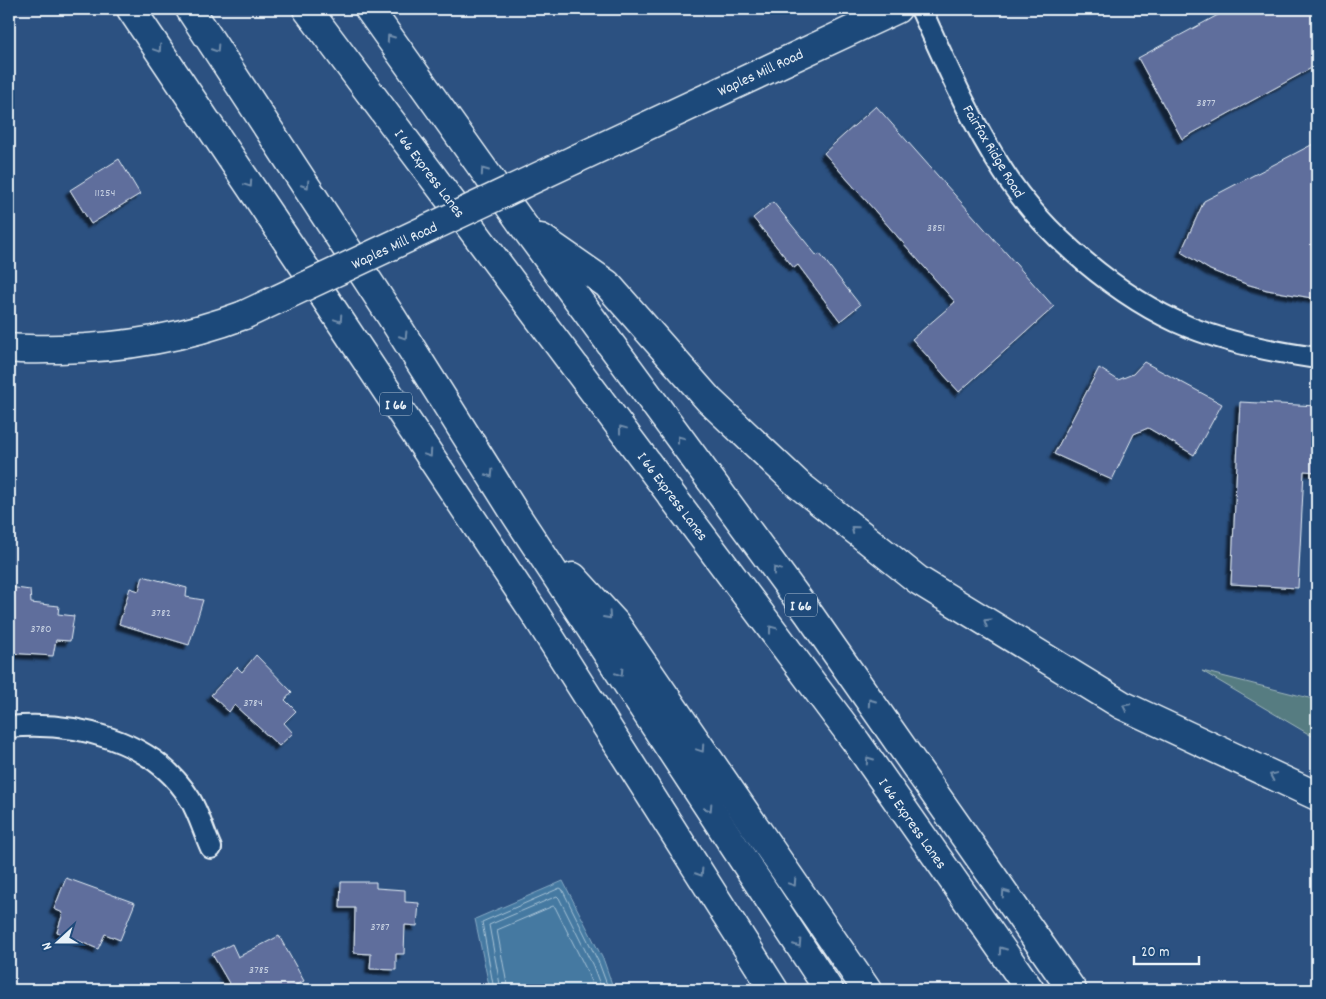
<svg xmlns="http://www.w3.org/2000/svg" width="1326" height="999" font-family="Dekko,sans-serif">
	<defs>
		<filter id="shadow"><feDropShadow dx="-4.5" dy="4.5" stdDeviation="1" flood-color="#0009"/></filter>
	</defs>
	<rect width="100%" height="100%" fill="#2c5181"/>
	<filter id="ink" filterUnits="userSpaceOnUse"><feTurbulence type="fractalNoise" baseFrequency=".02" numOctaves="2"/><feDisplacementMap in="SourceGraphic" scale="10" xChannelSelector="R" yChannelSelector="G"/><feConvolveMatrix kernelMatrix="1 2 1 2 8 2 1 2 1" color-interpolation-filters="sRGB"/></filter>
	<g filter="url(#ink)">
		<path fill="#567c81" stroke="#9fb6bc" d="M 1202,671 L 1317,700 L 1317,739 Z"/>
		<path fill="#4479a1" stroke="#86a9c4" d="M 563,881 L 604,961 L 614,990 L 490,990 L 475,919 Z"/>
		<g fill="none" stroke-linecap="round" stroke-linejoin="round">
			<g stroke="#a6c1d5" stroke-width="1">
				<path d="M 494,990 L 482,922 L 560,888 L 562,889 L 599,963 L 609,990"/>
				<path d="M 501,990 L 489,925 L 557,896 L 559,898 L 593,966 L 602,990"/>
				<path d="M 508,990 L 497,930 L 553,906 L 555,907 L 586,969 L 594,990"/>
			</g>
		</g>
		<g fill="#5f6e9c" stroke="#e8f1f8" filter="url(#shadow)">
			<path d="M 1229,9 L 1317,9 L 1317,65 L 1182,139 L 1138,58 Z"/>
			<path d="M 876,106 L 1054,307 L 959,392 L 912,339 L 955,302 L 824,153 Z"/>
			<path d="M 1317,142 L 1317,299 L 1267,290 L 1246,284 L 1210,270 L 1181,252 L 1204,201 Z"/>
			<path d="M 119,159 L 140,194 L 91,224 L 70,190 Z"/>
			<path d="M 773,202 L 817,256 L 820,254 L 860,305 L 840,321 L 798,265 L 794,268 L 753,218 Z"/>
			<path d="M 1144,362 L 1222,404 L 1194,455 L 1148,428 L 1134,434 L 1112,480 L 1054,454 L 1099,368 L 1118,380 L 1133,374 Z"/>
			<path d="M 1240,402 L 1317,406 L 1317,472 L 1304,471 L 1298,588 L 1231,584 Z"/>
			<path d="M 143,576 L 187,588 L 186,597 L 203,600 L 189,645 L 119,624 L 130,588 L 139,591 Z"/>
			<path d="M 9,587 L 30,590 L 31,603 L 59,606 L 58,614 L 74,616 L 70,641 L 56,640 L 53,656 L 9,653 Z"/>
			<path d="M 256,655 L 292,692 L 285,700 L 296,711 L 284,723 L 293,733 L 279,746 L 234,705 L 229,712 L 211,695 L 237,667 L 242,672 Z"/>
			<path d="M 66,878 L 135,903 L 120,940 L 105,934 L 98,949 L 57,932 L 63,913 L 54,909 Z"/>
			<path d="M 341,882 L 376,882 L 376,888 L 405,890 L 405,902 L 419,903 L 417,926 L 405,925 L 404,954 L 396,954 L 396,970 L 370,969 L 371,954 L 354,953 L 355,908 L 340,908 Z"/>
			<path d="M 279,936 L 304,981 L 287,990 L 233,990 L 212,954 L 232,944 L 238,957 Z"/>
		</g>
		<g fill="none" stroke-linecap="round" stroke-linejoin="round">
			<defs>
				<g id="minor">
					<path d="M 921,9 C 946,64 970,120 1003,171 C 1042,233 1120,299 1189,327 C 1229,343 1274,352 1317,358"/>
					<path d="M 9,727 C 73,721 154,739 190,799 C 199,814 204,833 211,848"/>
				</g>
				<g id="secondary">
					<path d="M 576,159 L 897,9"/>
					<path d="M 9,348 C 25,350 42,349 59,349 C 124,348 183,338 244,315"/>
				</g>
				<g id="motorway">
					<path d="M 131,9 L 305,268 L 534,612 L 774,990"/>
					<path d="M 190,9 L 391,316 L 516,515 L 829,990"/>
					<path d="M 307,9 L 857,743 L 1030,990"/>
					<path d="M 369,9 L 523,225 L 809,614 L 1072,990"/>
					<path d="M 541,238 L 607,284 L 709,400 L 799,485 L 918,580 L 1122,705 L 1317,796"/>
					<path d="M 573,577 L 615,623 L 867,990"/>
				</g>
			</defs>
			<use href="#minor" stroke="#e8f1f8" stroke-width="24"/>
			<use href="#secondary" stroke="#e8f1f8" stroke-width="31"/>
			<use href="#motorway" stroke="#e8f1f8" stroke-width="31"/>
			<use href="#minor" stroke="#1f4a7a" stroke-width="20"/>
			<use href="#secondary" stroke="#1f4a7a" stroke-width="28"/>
			<use href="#motorway" stroke="#1f4a7a" stroke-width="28"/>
			<defs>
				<path id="secondary-bridge" d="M 244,315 L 576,159"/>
			</defs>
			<use href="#secondary-bridge" stroke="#e8f1f8" stroke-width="31" stroke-linecap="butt"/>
			<use href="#secondary-bridge" stroke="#1f4a7a" stroke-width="28"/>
		</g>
		<defs><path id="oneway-chevron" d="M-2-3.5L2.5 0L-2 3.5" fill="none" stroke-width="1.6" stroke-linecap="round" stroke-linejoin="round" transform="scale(1.25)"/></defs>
		<g stroke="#6f8dac">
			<use href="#oneway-chevron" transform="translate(390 38) rotate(-125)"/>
			<use href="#oneway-chevron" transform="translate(158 49) rotate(56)"/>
			<use href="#oneway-chevron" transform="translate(216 49) rotate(57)"/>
			<use href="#oneway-chevron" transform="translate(484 171) rotate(-125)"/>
			<use href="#oneway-chevron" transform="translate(249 184) rotate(56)"/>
			<use href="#oneway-chevron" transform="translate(306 185) rotate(57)"/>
			<use href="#oneway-chevron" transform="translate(339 319) rotate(56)"/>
			<use href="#oneway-chevron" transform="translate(404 336) rotate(58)"/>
			<use href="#oneway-chevron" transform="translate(622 429) rotate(-127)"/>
			<use href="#oneway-chevron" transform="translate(680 439) rotate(-127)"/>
			<use href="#oneway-chevron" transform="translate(429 454) rotate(56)"/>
			<use href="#oneway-chevron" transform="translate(490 474) rotate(58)"/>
			<use href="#oneway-chevron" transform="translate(854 529) rotate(-141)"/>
			<use href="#oneway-chevron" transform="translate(776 570) rotate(-126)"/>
			<use href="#oneway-chevron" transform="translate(608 616) rotate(48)"/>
			<use href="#oneway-chevron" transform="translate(987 622) rotate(-148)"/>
			<use href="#oneway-chevron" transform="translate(772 629) rotate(-127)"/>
			<use href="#oneway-chevron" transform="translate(620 673) rotate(57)"/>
			<use href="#oneway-chevron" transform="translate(871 702) rotate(-125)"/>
			<use href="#oneway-chevron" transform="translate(1126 707) rotate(-153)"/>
			<use href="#oneway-chevron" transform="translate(701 749) rotate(56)"/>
			<use href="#oneway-chevron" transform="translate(869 760) rotate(-125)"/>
			<use href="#oneway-chevron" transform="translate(1273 776) rotate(-155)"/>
			<use href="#oneway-chevron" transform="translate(709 808) rotate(57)"/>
			<use href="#oneway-chevron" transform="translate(700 873) rotate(58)"/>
			<use href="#oneway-chevron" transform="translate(793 883) rotate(56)"/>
			<use href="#oneway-chevron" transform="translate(1005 893) rotate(-125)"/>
			<use href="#oneway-chevron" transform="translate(798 944) rotate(57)"/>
			<use href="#oneway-chevron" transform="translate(1002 950) rotate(-125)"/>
		</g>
	</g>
	<g text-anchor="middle" stroke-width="4.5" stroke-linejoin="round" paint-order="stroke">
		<g font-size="12" fill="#c6d0e1">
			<text x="1206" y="106">3877</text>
			<text x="105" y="196">11254</text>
			<text x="936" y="231">3851</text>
			<text x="161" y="616">3782</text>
			<text x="41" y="632">3780</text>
			<text x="253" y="706">3784</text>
			<text x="380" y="930">3787</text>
			<text x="259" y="973">3785</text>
		</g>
		<g fill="#1f4a7a" stroke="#acbfd2" stroke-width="1">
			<rect x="380" y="392.5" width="32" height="23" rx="4"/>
			<rect x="785" y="593.5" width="32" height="23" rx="4"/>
		</g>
		<g font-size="14" font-weight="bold" fill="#e8f1f8">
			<text x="396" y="409">I 66</text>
			<text x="801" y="610">I 66</text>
		</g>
		<g font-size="15" fill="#e8f1f8" stroke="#1f4a7a">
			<text transform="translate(760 72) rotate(-25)" y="5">Waples Mill Road</text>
			<text transform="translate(994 151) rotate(59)" y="5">Fairfax Ridge Road</text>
			<text transform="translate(430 173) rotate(53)" y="5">I 66 Express Lanes</text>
			<text transform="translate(394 245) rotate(-25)" y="5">Waples Mill Road</text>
			<text transform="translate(673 496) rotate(53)" y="5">I 66 Express Lanes</text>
			<text transform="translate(913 823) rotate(55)" y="5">I 66 Express Lanes</text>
		</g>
	</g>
	<rect width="1326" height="999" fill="none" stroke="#1f4a7a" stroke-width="30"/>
	<rect x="15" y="15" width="1296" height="969" fill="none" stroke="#e8f1f8" stroke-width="2" filter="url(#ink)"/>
	<g transform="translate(58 942) rotate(249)" stroke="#1f4a7a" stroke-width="4" paint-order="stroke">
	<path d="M0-4L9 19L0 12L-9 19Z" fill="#e8f1f8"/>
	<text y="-8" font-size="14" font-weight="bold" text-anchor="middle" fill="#e8f1f8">N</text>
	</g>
	<path d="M1134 956v8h65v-8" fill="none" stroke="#e8f1f8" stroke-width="2.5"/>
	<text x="1141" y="956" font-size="15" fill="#e8f1f8" stroke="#1f4a7a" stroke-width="4" paint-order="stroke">20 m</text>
</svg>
